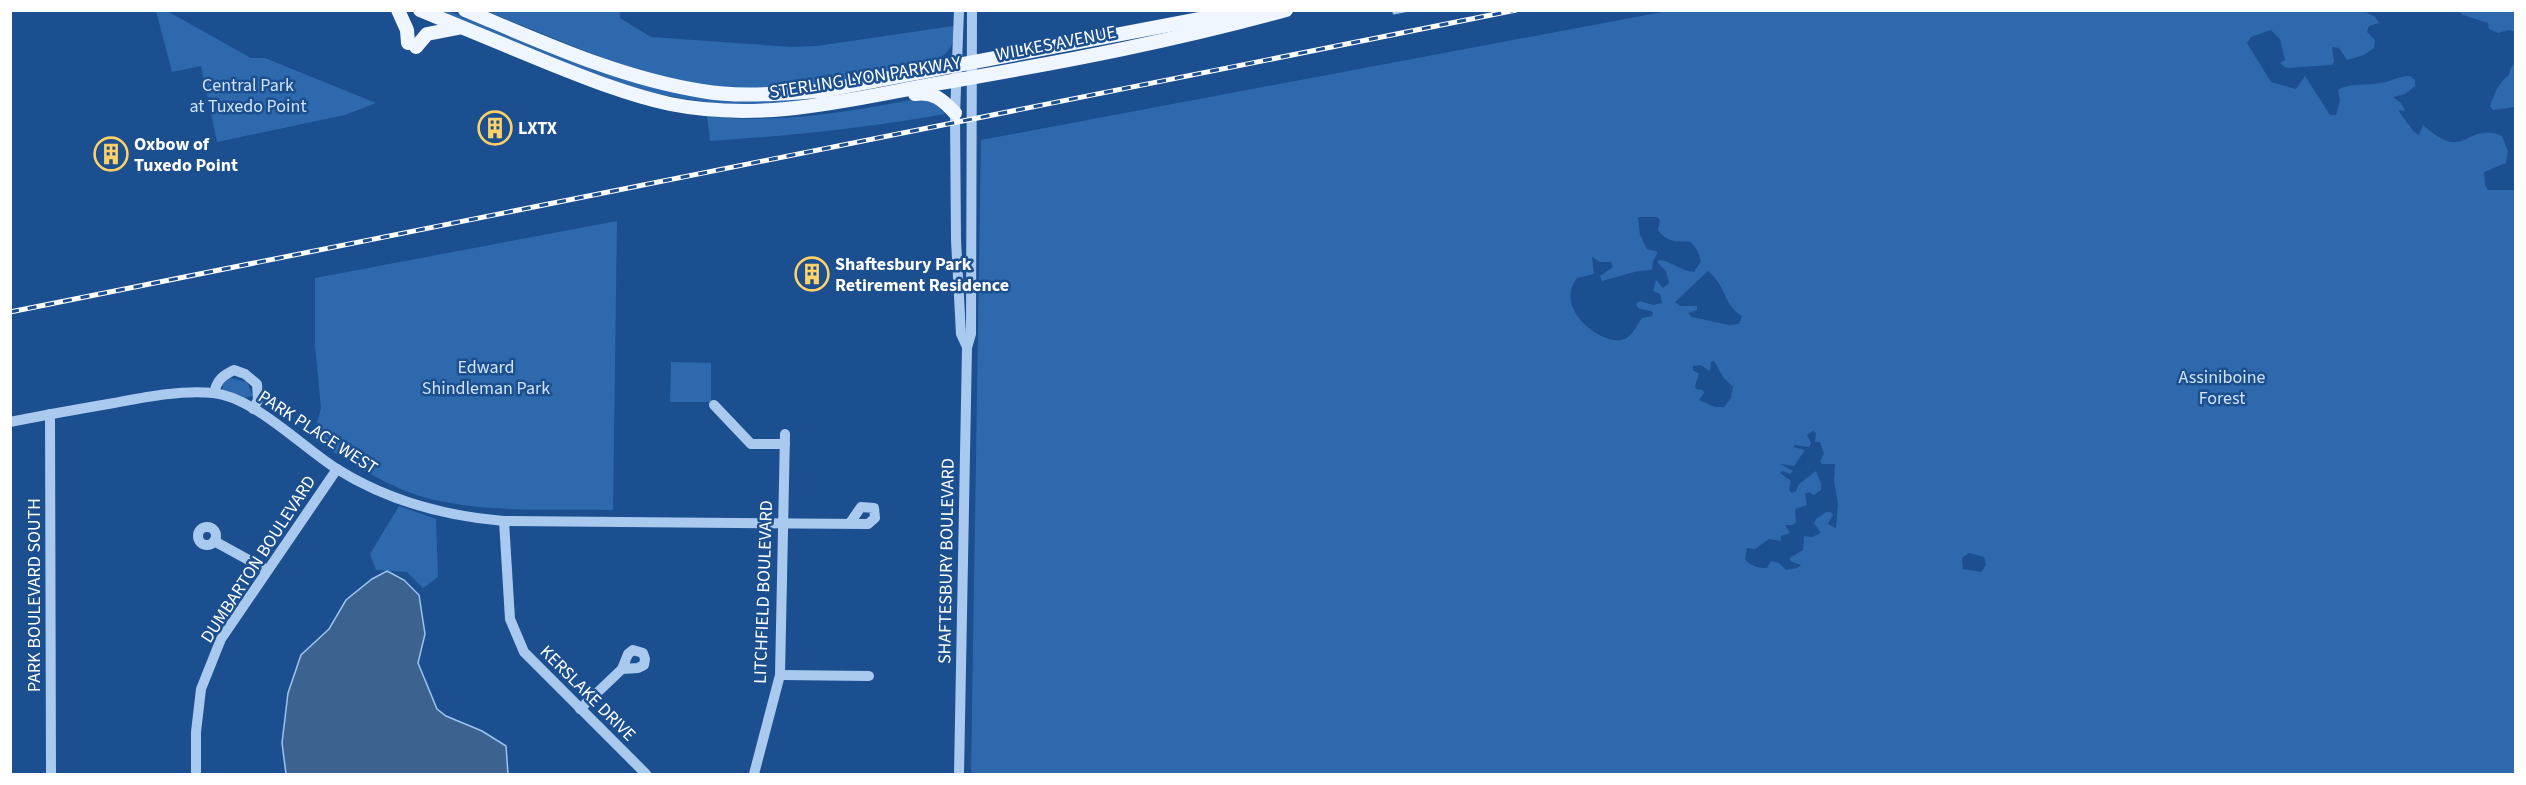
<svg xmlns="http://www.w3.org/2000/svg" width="2526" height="785" font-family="'Source Sans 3',sans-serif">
	<rect width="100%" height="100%" fill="#1b4f8f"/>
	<g fill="#2e69ad" fill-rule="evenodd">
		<path d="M 1673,10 L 2362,10 L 2375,17 L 2379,23 L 2369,26 L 2367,32 L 2375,40 L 2374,48 L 2364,55 L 2347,60 L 2339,48 L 2332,47 L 2334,62 L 2332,65 L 2286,68 L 2280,63 L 2285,60 L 2280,39 L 2271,30 L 2251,37 L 2247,43 L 2271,82 L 2296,89 L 2305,76 L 2330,115 L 2336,115 L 2340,100 L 2338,90 C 2351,82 2367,86 2381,83 C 2392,81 2399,76 2410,76 L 2415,80 L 2415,86 L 2405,94 L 2393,97 L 2401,103 L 2405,111 L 2398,110 L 2414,132 L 2419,135 L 2423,125 C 2467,165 2465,120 2502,136 L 2508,151 L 2506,163 L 2484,172 L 2485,185 L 2488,190 L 2515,190 L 2515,774 L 971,774 L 981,140 ZM 1638,217 L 1657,217 L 1660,220 L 1658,230 C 1667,243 1677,241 1691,242 L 1697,250 L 1701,261 L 1694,272 C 1680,271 1672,261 1659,260 L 1657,262 L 1666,271 L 1669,283 L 1663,288 L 1656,280 L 1653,291 L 1660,294 L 1662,303 L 1653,305 L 1640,301 L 1636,304 L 1638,308 L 1653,312 L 1652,316 L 1642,318 C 1637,324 1634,333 1628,337 C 1609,352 1551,310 1577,278 L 1594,274 L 1592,257 L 1600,262 L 1611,262 L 1613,267 L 1600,276 L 1602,281 L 1638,271 L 1652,270 L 1653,261 L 1658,252 L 1647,249 L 1640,235 ZM 1708,271 C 1726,285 1724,306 1742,316 L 1739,324 L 1729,325 L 1692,317 L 1688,313 L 1697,310 L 1697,306 L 1680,306 L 1675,302 ZM 1714,361 L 1723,377 L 1733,387 L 1731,398 L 1724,407 L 1715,407 L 1699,400 L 1704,393 L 1703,390 L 1696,389 L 1695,386 L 1699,374 L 1693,370 L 1693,366 L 1700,365 L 1710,371 L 1711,362 ZM 1813,431 L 1816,433 L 1815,442 L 1820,442 L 1824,454 L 1820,461 L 1822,464 L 1835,464 L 1834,481 L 1838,504 L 1836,528 L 1828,524 L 1833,515 L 1831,512 L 1826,512 L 1816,519 L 1814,523 L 1821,533 L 1812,537 L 1804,536 L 1803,550 L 1790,558 L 1790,561 L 1801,565 L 1797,568 L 1786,570 L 1779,563 L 1771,561 L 1767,568 C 1760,569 1748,565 1745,559 L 1747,548 L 1755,549 L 1769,539 L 1781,541 L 1781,536 L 1790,533 L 1785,525 L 1793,525 L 1796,522 L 1795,509 L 1807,505 L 1805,494 L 1809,492 L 1814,495 L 1821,490 L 1821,484 L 1816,471 L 1799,484 L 1796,491 L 1792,493 L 1789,490 L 1791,481 L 1780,473 L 1783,471 L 1790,474 L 1793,471 L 1780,464 L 1794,466 L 1805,450 L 1793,447 L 1795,445 L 1809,447 L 1811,443 L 1807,435 ZM 1969,553 L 1984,557 L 1986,565 L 1981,572 L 1963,569 L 1962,558 Z"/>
		<path d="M 156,11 L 167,11 L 251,58 L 265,58 L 376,103 L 345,115 L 217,142 L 201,66 L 172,72 Z"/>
		<path d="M 433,11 L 448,11 L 595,70 L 750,101 L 806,98 L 807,100 L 792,104 L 718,104 L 644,92 L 607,80 Z"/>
		<path d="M 486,11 L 620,11 L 620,18 L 651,37 L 791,47 L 817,46 L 953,26 C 957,44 948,55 932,63 C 846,80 757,100 670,79 C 607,63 547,35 486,11 Z"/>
		<path d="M 2458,11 L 2515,11 L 2515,32 L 2509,30 L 2498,33 L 2489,29 L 2488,23 L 2463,15 Z"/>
		<path d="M 2515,62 L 2515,107 L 2493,110 L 2490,106 C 2495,93 2498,83 2509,75 L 2511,68 Z"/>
		<path d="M 922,98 L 933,101 L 945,114 C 867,128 789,136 710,141 L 707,116 C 780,125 851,111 922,98 Z"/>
		<path d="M 617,221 L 613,510 C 555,509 492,513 435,500 C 391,490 351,463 313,439 L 321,408 L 315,345 L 315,278 Z"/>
		<path d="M 671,362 L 711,363 L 711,402 L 670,402 Z"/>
		<path d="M 231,378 L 247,382 L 253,396 L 244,398 L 223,390 L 223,381 Z"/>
		<path d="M 399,506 L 436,519 L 438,577 L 423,588 L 407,572 L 376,570 L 370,554 Z"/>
	</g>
	<path fill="#3c6290" stroke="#9cc4f0" stroke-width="1.5" d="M 387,571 L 404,580 L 419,595 L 425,634 L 418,663 L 437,709 L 446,716 L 482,731 L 506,746 L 508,774 L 286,774 L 282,743 L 288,693 L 301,655 L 329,629 L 346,600 L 372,579 Z"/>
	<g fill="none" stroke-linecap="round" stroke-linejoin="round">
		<path stroke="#9cc4f0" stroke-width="3" d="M 1394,13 L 1409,10"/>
		<g stroke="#a9c9ee" stroke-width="10">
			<path d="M 959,10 L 955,115 L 956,240 L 961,334 L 967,347"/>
			<path d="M 214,393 C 217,380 222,376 234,370 L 245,374 L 257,384 L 258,400 L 253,409"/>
			<path d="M 714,405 L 751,444 L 785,444"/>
			<path d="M 50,414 L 51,774"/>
			<path d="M 10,422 C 45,415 79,409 114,403 C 146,397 180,390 213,393 C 254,397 302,447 337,469 C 388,501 444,516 504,521 L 868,524 L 875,518 L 874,508 L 861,507 L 850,523"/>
			<path d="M 504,521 L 510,619 L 524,652 L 646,774"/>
			<circle cx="207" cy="536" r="9"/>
			<path d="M 214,541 L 267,570"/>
			<path d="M 633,650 L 643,653 L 645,659 L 644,665 L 638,668 L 622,669 L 628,654 Z"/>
			<path d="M 780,675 L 869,676"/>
			<path d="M 580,709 L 622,669"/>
			<path d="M 196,774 L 196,732 L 201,689 L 221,639 L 337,469"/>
			<path d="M 754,774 L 780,675 L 785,434"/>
			<path d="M 959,774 L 967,348 L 971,334 L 972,10"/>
		</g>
		<g stroke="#f0f6ff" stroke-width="14">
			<path d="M 398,10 L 407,30 L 408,43"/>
			<path d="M 420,10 C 462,27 504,45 546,62 C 586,78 628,95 670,104 C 770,124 861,96 958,80 C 1068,61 1178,40 1286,10"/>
			<path d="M 465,10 C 542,42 619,78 702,91 C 741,98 782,93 821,91 L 1221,15 L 1256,12"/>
			<path d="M 416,47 L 427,34 L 458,28"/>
			<path d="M 915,94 C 933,91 943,100 955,113"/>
		</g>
		<defs>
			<path id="rail" d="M 10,312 L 1516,10"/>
		</defs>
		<use href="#rail" stroke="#fff" stroke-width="5"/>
		<use href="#rail" stroke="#1b4f8f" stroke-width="3" stroke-dasharray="9" stroke-linecap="butt"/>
	</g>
	<defs>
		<symbol id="building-ring" viewBox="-11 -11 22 22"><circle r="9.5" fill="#1b4f8f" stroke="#ffd166" stroke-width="1.5"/><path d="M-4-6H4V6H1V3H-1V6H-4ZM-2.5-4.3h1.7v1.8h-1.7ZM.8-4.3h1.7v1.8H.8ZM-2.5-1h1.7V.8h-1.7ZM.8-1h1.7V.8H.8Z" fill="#ffd166"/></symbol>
	</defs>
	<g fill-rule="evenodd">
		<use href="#building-ring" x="476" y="109" width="38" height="38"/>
		<use href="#building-ring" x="92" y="135" width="38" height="38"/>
		<use href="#building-ring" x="793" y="255" width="38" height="38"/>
	</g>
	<g text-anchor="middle" stroke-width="5" stroke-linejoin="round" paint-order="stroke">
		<g font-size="18" fill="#fff" stroke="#1b4f8f">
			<text transform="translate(1056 43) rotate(-11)" y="6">WILKES AVENUE</text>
			<text transform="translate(865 77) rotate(-9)" y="6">STERLING LYON PARKWAY</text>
			<text transform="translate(318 432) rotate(33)" y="6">PARK PLACE WEST</text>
			<text transform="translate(258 559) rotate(-57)" y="6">DUMBARTON BOULEVARD</text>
			<text transform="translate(946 561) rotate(-89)" y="6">SHAFTESBURY BOULEVARD</text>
			<text transform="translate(763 592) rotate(-88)" y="6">LITCHFIELD BOULEVARD</text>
			<text transform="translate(34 595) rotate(-90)" y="6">PARK BOULEVARD SOUTH</text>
			<text transform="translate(588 693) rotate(45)" y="6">KERSLAKE DRIVE</text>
		</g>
		<g font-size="18" fill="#cfe3fa" stroke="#1b4f8f">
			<text x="248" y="91">Central Park<tspan x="248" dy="21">at Tuxedo Point</tspan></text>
			<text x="486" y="373">Edward<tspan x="486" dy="21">Shindleman Park</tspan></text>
			<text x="2222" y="383">Assiniboine<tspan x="2222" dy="21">Forest</tspan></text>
		</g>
		<g font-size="18" font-weight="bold" fill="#fff" stroke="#1b4f8f" text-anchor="start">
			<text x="518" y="134">LXTX</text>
			<text x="134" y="150">Oxbow of<tspan x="134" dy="21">Tuxedo Point</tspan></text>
			<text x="835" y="270">Shaftesbury Park<tspan x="835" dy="21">Retirement Residence</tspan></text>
		</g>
	</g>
	<rect width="2526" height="785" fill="none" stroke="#ffffff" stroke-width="24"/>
</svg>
